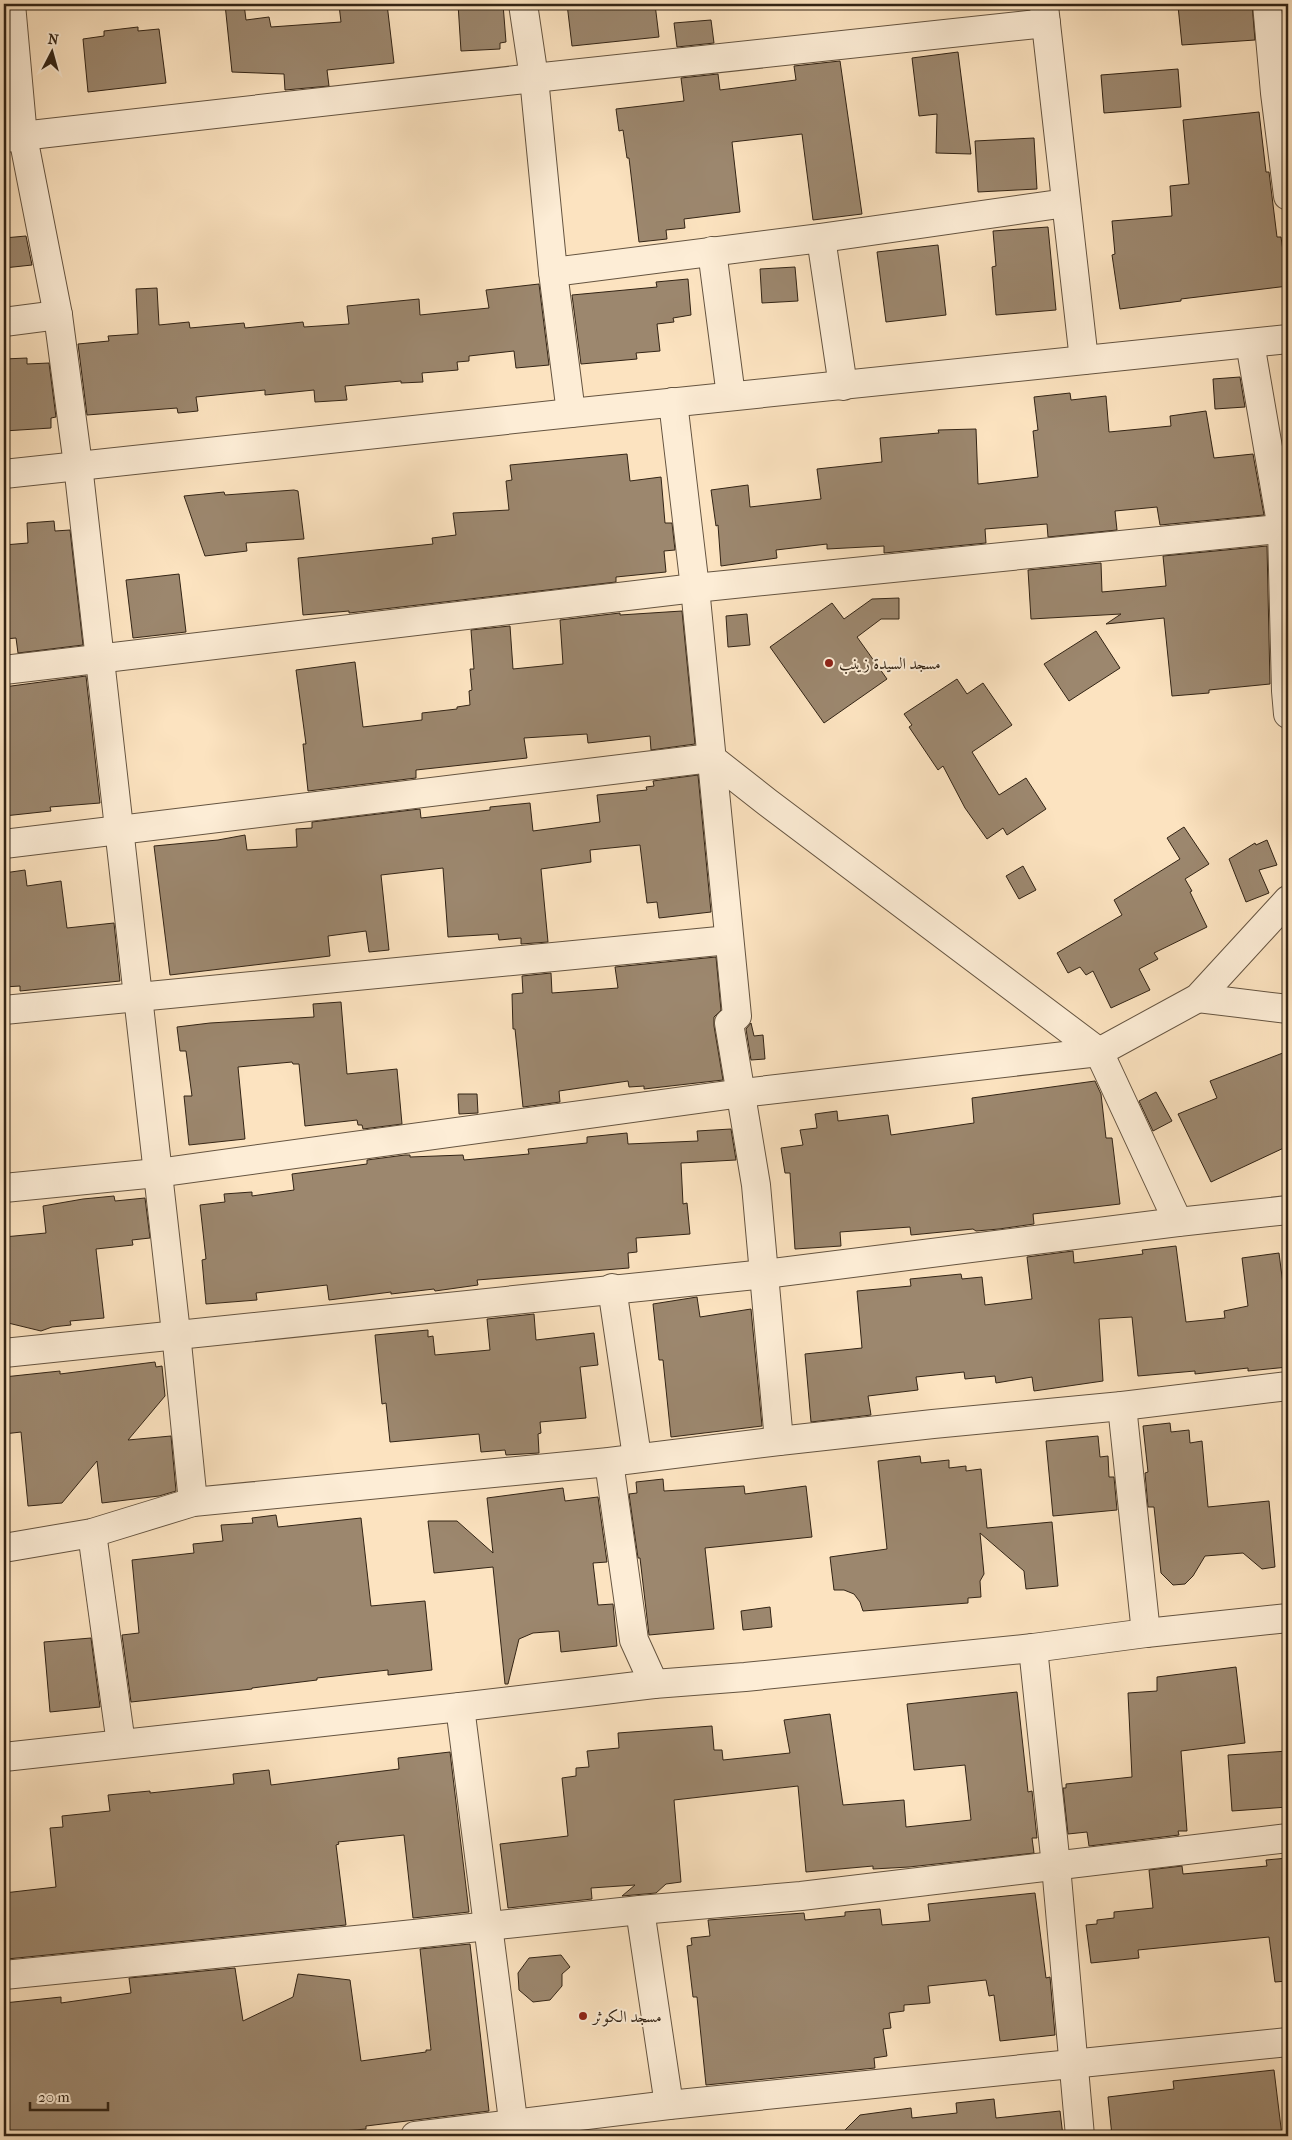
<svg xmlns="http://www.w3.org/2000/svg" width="1292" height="2140" font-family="'IM FELL French Canon',Amiri,serif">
	<rect width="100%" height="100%" fill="#fce3c0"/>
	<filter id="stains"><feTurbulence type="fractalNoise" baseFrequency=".004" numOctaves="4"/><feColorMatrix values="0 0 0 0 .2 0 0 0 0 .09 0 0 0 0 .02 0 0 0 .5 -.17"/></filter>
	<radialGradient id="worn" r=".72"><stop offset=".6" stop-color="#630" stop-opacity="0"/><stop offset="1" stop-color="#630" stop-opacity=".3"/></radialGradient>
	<g fill="#9c876e" stroke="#332415">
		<path d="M 225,4 L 244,4 L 246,20 L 269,17 L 271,27 L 341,22 L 339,5 L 387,4 L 394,63 L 327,70 L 329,86 L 285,90 L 284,74 L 232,72 Z"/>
		<path d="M 458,4 L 503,4 L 506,42 L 500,43 L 500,49 L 461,51 Z"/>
		<path d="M 567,4 L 655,4 L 659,37 L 572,46 Z"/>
		<path d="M 1199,4 L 1252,4 L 1255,40 L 1182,45 L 1178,6 Z"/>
		<path d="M 711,20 L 714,43 L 677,47 L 674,23 Z"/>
		<path d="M 138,27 L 138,31 L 159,29 L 166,83 L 88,92 L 83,39 L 104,36 L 104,31 Z"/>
		<path d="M 958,52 L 971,154 L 936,153 L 937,114 L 919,116 L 912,58 Z"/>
		<path d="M 840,61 L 862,214 L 813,220 L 802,134 L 732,142 L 740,212 L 684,219 L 685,228 L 666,230 L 667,239 L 639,242 L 629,158 L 627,158 L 623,130 L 619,131 L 616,109 L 684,101 L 681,78 L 718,74 L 720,90 L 796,80 L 794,66 Z"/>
		<path d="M 1178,69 L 1181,107 L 1104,113 L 1101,75 Z"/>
		<path d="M 1259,112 L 1266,172 L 1269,172 L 1277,237 L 1281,237 L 1288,286 L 1181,299 L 1181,301 L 1120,309 L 1112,255 L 1115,254 L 1112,221 L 1172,216 L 1170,186 L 1189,184 L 1183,120 Z"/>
		<path d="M 1034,138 L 1037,189 L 978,192 L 975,141 Z"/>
		<path d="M 1048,227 L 1056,310 L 996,315 L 992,267 L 996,266 L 993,231 Z"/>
		<path d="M 26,236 L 32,265 L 4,268 L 4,238 Z"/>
		<path d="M 938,245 L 946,315 L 886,322 L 877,252 Z"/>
		<path d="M 795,267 L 798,301 L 762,303 L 760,269 Z"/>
		<path d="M 688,279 L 691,315 L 673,318 L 674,322 L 657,324 L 660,351 L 636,353 L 637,359 L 581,364 L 572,295 L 657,287 L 656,282 Z"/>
		<path d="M 539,284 L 549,365 L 516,368 L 514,351 L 469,356 L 469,361 L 457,362 L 458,370 L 422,373 L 423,382 L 401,383 L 401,381 L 345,386 L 347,400 L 315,402 L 314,390 L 265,395 L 265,390 L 196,397 L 198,411 L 178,413 L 177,408 L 87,415 L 78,344 L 109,341 L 108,336 L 138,334 L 136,289 L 157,288 L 159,325 L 189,322 L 190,328 L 244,323 L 245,328 L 303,322 L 304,327 L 349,324 L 347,306 L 419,299 L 420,315 L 489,308 L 486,290 Z"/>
		<path d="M 27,358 L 27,364 L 49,363 L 56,417 L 51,418 L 51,428 L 4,431 L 4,359 Z"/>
		<path d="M 1240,377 L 1245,407 L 1215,409 L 1213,379 Z"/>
		<path d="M 1070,393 L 1071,400 L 1106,396 L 1109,432 L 1171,426 L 1170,416 L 1206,411 L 1214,458 L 1253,454 L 1264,515 L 1160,525 L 1157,507 L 1115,511 L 1117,530 L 1048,537 L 1047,524 L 985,529 L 986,543 L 884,553 L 884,546 L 827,549 L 827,544 L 776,550 L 777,558 L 721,566 L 718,525 L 716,526 L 711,490 L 748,485 L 750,507 L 821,499 L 817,469 L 882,462 L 880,438 L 939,433 L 938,430 L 976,429 L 978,484 L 1038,477 L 1033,431 L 1038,430 L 1034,397 Z"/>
		<path d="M 627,454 L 630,481 L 661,477 L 665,523 L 672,523 L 675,550 L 664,551 L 666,572 L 616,577 L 616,582 L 349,613 L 349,611 L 303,615 L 298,558 L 433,544 L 432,538 L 456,535 L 453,513 L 509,510 L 506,481 L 512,480 L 510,465 Z"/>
		<path d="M 294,490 L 298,491 L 304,539 L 246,543 L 247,551 L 205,556 L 184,496 L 224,492 L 225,495 Z"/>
		<path d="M 54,521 L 55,531 L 70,530 L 83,645 L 18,653 L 16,638 L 4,639 L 4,545 L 28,543 L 27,523 Z"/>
		<path d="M 1267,546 L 1270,684 L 1209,690 L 1209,693 L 1172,696 L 1164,618 L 1106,624 L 1121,614 L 1031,619 L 1028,570 L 1101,563 L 1102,592 L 1166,586 L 1163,556 Z"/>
		<path d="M 179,574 L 186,632 L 133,638 L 126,580 Z"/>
		<path d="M 899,598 L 899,619 L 881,619 L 857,637 L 887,679 L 824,723 L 770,647 L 832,603 L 844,619 L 872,599 Z"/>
		<path d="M 682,611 L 695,744 L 651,750 L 650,736 L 588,743 L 587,734 L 524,738 L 527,758 L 416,770 L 416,778 L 308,791 L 303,744 L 306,744 L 296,670 L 355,662 L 363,727 L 422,720 L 422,713 L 457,709 L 457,707 L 470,705 L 469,691 L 472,690 L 470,669 L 474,669 L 471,630 L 510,626 L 513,669 L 563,664 L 560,620 L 620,613 L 620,615 Z"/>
		<path d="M 747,614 L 750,645 L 728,647 L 726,616 Z"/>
		<path d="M 1096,631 L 1120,668 L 1069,701 L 1044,664 Z"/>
		<path d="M 86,676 L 100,803 L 50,807 L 51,811 L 4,816 L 4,687 Z"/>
		<path d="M 957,679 L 967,694 L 983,683 L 1012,725 L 972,752 L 999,795 L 1026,778 L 1046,809 L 1007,835 L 1003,828 L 987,839 L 965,808 L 943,766 L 938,770 L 909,727 L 912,725 L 904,714 Z"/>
		<path d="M 698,775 L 711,912 L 659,918 L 657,902 L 647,903 L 640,845 L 590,850 L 591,862 L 541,869 L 548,942 L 521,944 L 521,938 L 499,940 L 498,934 L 448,937 L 443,868 L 381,875 L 389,950 L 369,952 L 366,931 L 328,936 L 330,956 L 170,975 L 154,846 L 218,840 L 245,835 L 247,850 L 297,847 L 296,829 L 312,828 L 312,822 L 420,809 L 421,818 L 490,810 L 490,807 L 530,803 L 533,831 L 600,822 L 597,795 L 647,790 L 646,787 L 654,786 L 653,781 Z"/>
		<path d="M 1184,827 L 1209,864 L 1185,879 L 1192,891 L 1190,892 L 1207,927 L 1154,953 L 1158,959 L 1139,969 L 1150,990 L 1111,1008 L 1093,971 L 1086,975 L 1080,967 L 1068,973 L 1057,953 L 1122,915 L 1114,900 L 1180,859 L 1167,838 Z"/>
		<path d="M 1267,840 L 1277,865 L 1259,870 L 1269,893 L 1246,902 L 1229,859 L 1255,843 L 1256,845 Z"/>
		<path d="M 1023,866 L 1036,890 L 1019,899 L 1006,876 Z"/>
		<path d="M 25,870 L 27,886 L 61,881 L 67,928 L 114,923 L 120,981 L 20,991 L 20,986 L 4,987 L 4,873 Z"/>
		<path d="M 716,957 L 721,1010 L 714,1017 L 714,1026 L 723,1080 L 644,1089 L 644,1086 L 629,1087 L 628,1081 L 559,1091 L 560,1102 L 523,1107 L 515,1029 L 513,1029 L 512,994 L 523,993 L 522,976 L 551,973 L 552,993 L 618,988 L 615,967 Z"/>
		<path d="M 341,1002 L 347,1074 L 397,1069 L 402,1124 L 363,1129 L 362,1125 L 358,1125 L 357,1120 L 305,1126 L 299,1064 L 293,1064 L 292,1062 L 238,1067 L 245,1139 L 189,1145 L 184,1096 L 192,1096 L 186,1051 L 180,1051 L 177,1027 L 210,1023 L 314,1017 L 313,1004 Z"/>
		<path d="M 751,1023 L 754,1036 L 763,1035 L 765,1059 L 751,1060 L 746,1029 Z"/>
		<path d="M 1288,1051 L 1288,1146 L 1211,1182 L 1178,1114 L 1217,1098 L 1210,1081 Z"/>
		<path d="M 1095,1081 L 1101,1094 L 1106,1138 L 1112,1138 L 1120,1204 L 1033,1214 L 1034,1224 L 999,1229 L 976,1231 L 973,1229 L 911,1235 L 910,1227 L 840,1232 L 841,1246 L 795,1249 L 790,1173 L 785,1173 L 781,1148 L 803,1145 L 800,1130 L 817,1128 L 815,1114 L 837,1111 L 838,1121 L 888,1115 L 891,1135 L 974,1123 L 972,1098 Z"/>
		<path d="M 1156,1092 L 1172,1121 L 1153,1131 L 1139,1101 Z"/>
		<path d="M 458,1094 L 477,1094 L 478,1113 L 459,1114 Z"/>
		<path d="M 731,1129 L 736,1160 L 681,1163 L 683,1204 L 687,1203 L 690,1234 L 636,1238 L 637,1252 L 628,1253 L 629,1268 L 477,1280 L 478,1285 L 435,1291 L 434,1289 L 391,1294 L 391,1292 L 329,1300 L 327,1285 L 256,1293 L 257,1300 L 206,1304 L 202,1260 L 206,1259 L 200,1205 L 225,1202 L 224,1194 L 252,1192 L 252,1196 L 294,1190 L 292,1174 L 367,1164 L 367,1160 L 405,1155 L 410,1155 L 410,1157 L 463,1155 L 464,1160 L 529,1154 L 528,1149 L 587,1143 L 587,1137 L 627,1133 L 628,1144 L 698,1141 L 697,1131 Z"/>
		<path d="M 114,1196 L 115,1201 L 145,1198 L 150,1238 L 132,1240 L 133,1245 L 96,1249 L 104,1318 L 70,1321 L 71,1325 L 52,1327 L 41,1331 L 4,1322 L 4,1237 L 46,1233 L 43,1206 L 83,1199 Z"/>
		<path d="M 1176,1246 L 1186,1322 L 1225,1318 L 1224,1311 L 1248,1306 L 1242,1258 L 1279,1253 L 1287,1316 L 1288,1315 L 1288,1367 L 1248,1371 L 1248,1368 L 1195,1374 L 1195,1371 L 1138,1376 L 1132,1317 L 1099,1319 L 1103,1381 L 1034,1391 L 1032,1377 L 996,1383 L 995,1376 L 965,1379 L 964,1372 L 916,1377 L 918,1390 L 868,1396 L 871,1415 L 811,1422 L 805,1354 L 862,1348 L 857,1291 L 911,1286 L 910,1279 L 961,1274 L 962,1279 L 982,1277 L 985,1305 L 1032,1299 L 1027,1257 L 1073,1251 L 1074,1263 L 1143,1254 L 1142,1250 Z"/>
		<path d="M 697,1297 L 700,1317 L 751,1309 L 762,1426 L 671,1437 L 663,1360 L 659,1360 L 653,1304 Z"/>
		<path d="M 534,1314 L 536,1340 L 594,1333 L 598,1365 L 580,1367 L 586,1418 L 540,1422 L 541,1433 L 538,1434 L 539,1453 L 506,1455 L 505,1450 L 481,1452 L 479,1434 L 390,1442 L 386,1403 L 382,1404 L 375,1335 L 428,1330 L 428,1337 L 433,1336 L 435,1355 L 490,1350 L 487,1319 Z"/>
		<path d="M 155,1362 L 156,1367 L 162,1366 L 165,1396 L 128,1440 L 171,1436 L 176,1491 L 159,1496 L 102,1503 L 97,1461 L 62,1503 L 28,1506 L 21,1432 L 4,1434 L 4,1377 L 60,1371 L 60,1374 Z"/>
		<path d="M 1170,1423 L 1171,1432 L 1189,1430 L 1190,1443 L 1202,1441 L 1208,1507 L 1269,1501 L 1275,1567 L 1262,1569 L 1243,1553 L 1205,1556 L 1193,1576 L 1185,1584 L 1173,1585 L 1161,1573 L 1154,1507 L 1148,1507 L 1145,1473 L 1148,1472 L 1143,1426 Z"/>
		<path d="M 1098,1436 L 1100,1457 L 1108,1456 L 1109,1477 L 1114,1477 L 1117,1510 L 1053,1516 L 1046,1441 Z"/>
		<path d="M 920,1456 L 921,1463 L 949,1460 L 949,1468 L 966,1466 L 966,1471 L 981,1469 L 987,1528 L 1052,1522 L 1058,1586 L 1026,1589 L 1024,1571 L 980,1533 L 984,1574 L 980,1581 L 981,1597 L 968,1598 L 968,1603 L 863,1611 L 860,1602 L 854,1594 L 844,1590 L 834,1590 L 830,1557 L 887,1549 L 878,1461 Z"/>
		<path d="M 663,1479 L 664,1491 L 744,1486 L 745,1494 L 806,1486 L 812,1537 L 705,1548 L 714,1629 L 649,1635 L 640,1558 L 638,1558 L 629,1494 L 637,1493 L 636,1482 Z"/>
		<path d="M 563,1488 L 565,1501 L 598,1497 L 607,1562 L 593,1563 L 598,1605 L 613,1604 L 617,1646 L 561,1652 L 559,1631 L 533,1633 L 519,1639 L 508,1684 L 505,1684 L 493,1567 L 434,1573 L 428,1521 L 457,1521 L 493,1553 L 487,1498 Z"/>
		<path d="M 276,1515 L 278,1527 L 361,1518 L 371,1606 L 425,1601 L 432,1670 L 388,1675 L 388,1670 L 317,1678 L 317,1680 L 252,1688 L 252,1689 L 131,1702 L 122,1635 L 139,1633 L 132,1560 L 194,1553 L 193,1544 L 223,1541 L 221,1525 L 253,1523 L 252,1518 Z"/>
		<path d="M 770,1607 L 772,1627 L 743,1630 L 741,1611 Z"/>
		<path d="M 91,1638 L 100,1707 L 50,1712 L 44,1642 Z"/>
		<path d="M 1236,1667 L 1245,1743 L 1181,1751 L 1187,1831 L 1178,1831 L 1179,1835 L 1089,1846 L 1087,1832 L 1068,1834 L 1063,1788 L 1066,1788 L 1066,1784 L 1132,1777 L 1128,1693 L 1157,1691 L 1157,1677 Z"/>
		<path d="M 1017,1692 L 1028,1792 L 1032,1791 L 1037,1838 L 1032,1838 L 1034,1853 L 909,1867 L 873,1869 L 873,1866 L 806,1872 L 798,1786 L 674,1800 L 681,1882 L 666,1884 L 656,1893 L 622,1896 L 635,1885 L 591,1888 L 592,1899 L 508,1908 L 500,1844 L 568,1836 L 562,1778 L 576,1776 L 576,1768 L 589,1767 L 587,1751 L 619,1748 L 618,1733 L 712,1726 L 714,1750 L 722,1750 L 723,1760 L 790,1753 L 784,1720 L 830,1714 L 843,1805 L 904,1800 L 906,1827 L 971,1820 L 965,1765 L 914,1770 L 907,1704 Z"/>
		<path d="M 1288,1751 L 1288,1807 L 1232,1811 L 1228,1755 Z"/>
		<path d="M 450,1752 L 469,1912 L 413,1918 L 404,1835 L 338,1842 L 339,1844 L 336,1845 L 346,1925 L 7,1959 L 4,1929 L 4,1893 L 56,1887 L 50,1828 L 63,1827 L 62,1816 L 110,1811 L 108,1795 L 150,1791 L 150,1793 L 234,1784 L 233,1774 L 269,1770 L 271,1785 L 399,1769 L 398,1758 Z"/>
		<path d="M 1288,1858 L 1288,1981 L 1275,1982 L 1269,1937 L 1138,1950 L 1139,1958 L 1091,1963 L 1086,1925 L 1097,1924 L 1097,1920 L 1114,1918 L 1114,1912 L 1153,1908 L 1149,1870 L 1182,1866 L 1183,1874 L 1267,1866 L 1266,1860 Z"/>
		<path d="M 1035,1893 L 1046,1978 L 1050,1977 L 1055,2035 L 1000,2041 L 994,1995 L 989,1996 L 986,1980 L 928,1986 L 930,2003 L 904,2005 L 904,2011 L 889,2013 L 891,2028 L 883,2029 L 887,2056 L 874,2058 L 875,2068 L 706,2085 L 697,1997 L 693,1997 L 687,1946 L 692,1945 L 691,1938 L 710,1936 L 708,1920 L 804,1913 L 805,1920 L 845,1916 L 845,1912 L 880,1909 L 882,1925 L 930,1921 L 928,1904 Z"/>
		<path d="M 470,1944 L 489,2111 L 366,2126 L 366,2129 L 285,2136 L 4,2136 L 4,2003 L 61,1997 L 61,2003 L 131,1993 L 129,1978 L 235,1968 L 243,2021 L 293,1997 L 298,1974 L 350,1980 L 361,2061 L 426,2052 L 426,2050 L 431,2050 L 420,1949 Z"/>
		<path d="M 561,1955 L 570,1967 L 562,1974 L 562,1986 L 550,2000 L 533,2002 L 519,1990 L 518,1973 L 529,1958 Z"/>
		<path d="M 1274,2070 L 1282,2136 L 1112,2136 L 1108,2097 L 1174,2089 L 1173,2081 Z"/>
		<path d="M 994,2099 L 996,2118 L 1060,2111 L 1063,2136 L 839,2136 L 860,2115 L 911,2108 L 912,2118 L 957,2113 L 956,2103 Z"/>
	</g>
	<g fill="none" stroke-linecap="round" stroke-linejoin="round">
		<defs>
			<g id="minor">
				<path d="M 11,4 L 23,137 L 58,315 L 78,465 L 176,1333 L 193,1502"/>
				<path d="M 523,4 L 534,78 L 553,272 L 571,413"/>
				<path d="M 1267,4 L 1275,93 L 1288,196"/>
				<path d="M 1044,6 L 1084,360"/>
				<path d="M 4,138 L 534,78 L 1046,23"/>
				<path d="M 821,238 L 843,386"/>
				<path d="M 712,251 L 731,396"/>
				<path d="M 553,272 L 821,238 L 1066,203"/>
				<path d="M 4,322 L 58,315"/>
				<path d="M 1250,343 L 1282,529 L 1286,691 L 1288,714"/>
				<path d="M 673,402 L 695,588 L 737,1016 L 729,1023 L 756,1185 L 779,1441"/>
				<path d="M 4,474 L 571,413 L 1288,339"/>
				<path d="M 4,670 L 695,588 L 1288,528"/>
				<path d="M 4,844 L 711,758 L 767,802 L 1099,1052 L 1178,1222"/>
				<path d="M 1198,998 L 1288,1009"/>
				<path d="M 4,1010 L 729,940"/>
				<path d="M 4,1188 L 157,1173 L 742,1093 L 1099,1052 L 1198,998 L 1288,900"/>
				<path d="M 612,1288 L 637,1457"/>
				<path d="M 4,1353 L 765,1274 L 1178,1222 L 1288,1210"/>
				<path d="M 1122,1406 L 1146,1633"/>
				<path d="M 609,1462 L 634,1640 L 654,1684"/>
				<path d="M 92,1533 L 121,1744"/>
				<path d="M 4,1548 L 92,1533 L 193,1502 L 609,1462 L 779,1441 L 933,1424 L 1122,1406 L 1288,1386"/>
				<path d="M 1033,1648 L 1056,1866 L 1080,2136"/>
				<path d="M 460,1707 L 515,2136"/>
				<path d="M 4,1757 L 460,1707 L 654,1684 L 745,1677 L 1033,1648 L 1146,1633 L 1288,1618"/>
				<path d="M 640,1910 L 669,2105"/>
				<path d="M 4,1975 L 376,1938 L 640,1910 L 801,1896 L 1288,1838"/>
				<path d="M 415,2136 L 669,2105 L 1288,2042"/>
			</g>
		</defs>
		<use href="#minor" stroke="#655440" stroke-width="30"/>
		<use href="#minor" stroke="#fdedd6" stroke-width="28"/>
	</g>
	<g fill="#8f2418" stroke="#fdedd6" stroke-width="2">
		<circle cx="829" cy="663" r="5"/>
		<circle cx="583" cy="2016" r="5"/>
	</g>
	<g text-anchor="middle" stroke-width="4" stroke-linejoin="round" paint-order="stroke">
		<g font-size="16" fill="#332415" stroke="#fdedd6" text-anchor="start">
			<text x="839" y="669">مسجد السيدة زينب</text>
			<text x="593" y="2022">مسجد الكوثر</text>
		</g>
	</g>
	<rect width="1292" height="2140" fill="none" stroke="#fce3c0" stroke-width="20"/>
	<rect x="5" y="5" width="1282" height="2130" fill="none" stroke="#332415" stroke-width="2.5"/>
	<rect x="10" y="10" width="1272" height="2120" fill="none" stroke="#332415"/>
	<g transform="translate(52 52) rotate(6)" stroke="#fdedd6" stroke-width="4" paint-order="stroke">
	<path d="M0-4L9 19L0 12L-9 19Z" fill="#332415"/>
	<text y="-8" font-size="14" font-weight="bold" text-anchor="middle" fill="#332415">N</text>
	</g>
	<path d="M30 2102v8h78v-8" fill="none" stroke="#332415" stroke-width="2.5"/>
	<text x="38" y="2102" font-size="15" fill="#332415" stroke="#fdedd6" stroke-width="4" paint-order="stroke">20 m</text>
	<rect width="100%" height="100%" filter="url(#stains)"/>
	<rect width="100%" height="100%" fill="url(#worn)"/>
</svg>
